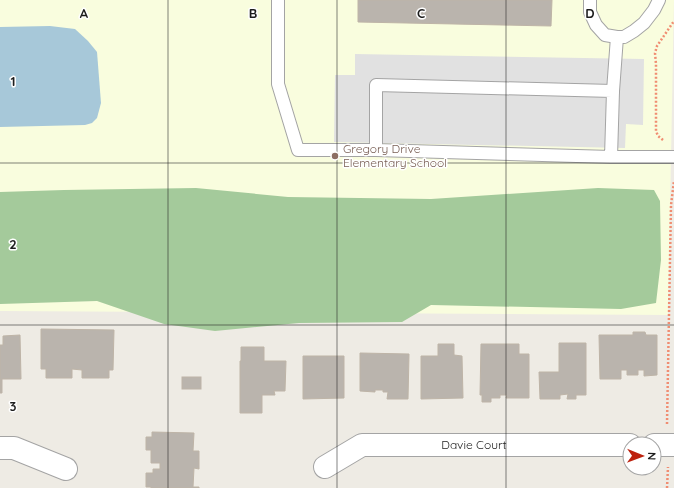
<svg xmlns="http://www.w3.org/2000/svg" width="674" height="488" font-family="Quicksand,sans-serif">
	<rect width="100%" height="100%" fill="#eeebe4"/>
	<path fill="#f9fdde" d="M 0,0 L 674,0 L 668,315 L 0,311 Z"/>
	<path fill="#a4ca9b" d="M 196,188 L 288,197 L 431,199 L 598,188 L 654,190 L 660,201 L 661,260 L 656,303 L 621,309 L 431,305 L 402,322 L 299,323 L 215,331 L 164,324 L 97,301 L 0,304 L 0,192 L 64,190 Z"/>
	<path fill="#e1e1e1" d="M 355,54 L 644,59 L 643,125 L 626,124 L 625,148 L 334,142 L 335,75 L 355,75 Z"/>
	<path fill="#a7c8d9" d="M 50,26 L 75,29 L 88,41 L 97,52 L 101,103 L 97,118 L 92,123 L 85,125 L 0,127 L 0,27 Z"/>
	<g fill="#bab4ad" stroke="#beb4a7">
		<path d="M 358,0 L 552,0 L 551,26 L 358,22 Z"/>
		<path d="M 41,329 L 114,330 L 113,370 L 109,370 L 109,378 L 82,378 L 82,370 L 72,369 L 72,378 L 46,378 L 46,369 L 41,369 Z"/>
		<path d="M 633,332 L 645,332 L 646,335 L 657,335 L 657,375 L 644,376 L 644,370 L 638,370 L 638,375 L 627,375 L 627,370 L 621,370 L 621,379 L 600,379 L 599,335 L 633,335 Z"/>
		<path d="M 20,335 L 21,379 L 2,379 L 2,393 L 0,393 L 0,345 L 3,345 L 3,336 Z"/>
		<path d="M 559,343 L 586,343 L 586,395 L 576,395 L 576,399 L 567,399 L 568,394 L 560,395 L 560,399 L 540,399 L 539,372 L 559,372 Z"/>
		<path d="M 438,344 L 454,344 L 454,355 L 462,356 L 463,398 L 421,399 L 421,356 L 438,356 Z"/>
		<path d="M 481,344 L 519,344 L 519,354 L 529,354 L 529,398 L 506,398 L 507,395 L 500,395 L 500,398 L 491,398 L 491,402 L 482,402 L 482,395 L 480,395 Z"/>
		<path d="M 241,347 L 264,347 L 264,361 L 286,361 L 285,391 L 274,391 L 275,395 L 262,395 L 262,413 L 240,413 L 240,361 L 241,361 Z"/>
		<path d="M 360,353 L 409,354 L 408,399 L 387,399 L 388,392 L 383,392 L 383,390 L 375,390 L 375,392 L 360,391 Z"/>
		<path d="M 303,356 L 344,356 L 344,398 L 303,399 Z"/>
		<rect x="182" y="377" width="19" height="12"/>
		<path d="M 152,432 L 194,433 L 193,451 L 199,451 L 199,469 L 194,468 L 193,487 L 199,487 L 199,488 L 151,488 L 151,487 L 146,487 L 146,473 L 153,473 L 153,469 L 160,469 L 160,463 L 151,463 L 151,450 L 146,450 L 146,437 L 152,437 Z"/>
	</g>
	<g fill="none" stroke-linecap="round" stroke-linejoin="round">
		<defs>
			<g id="lane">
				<path d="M 278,0 L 278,84 L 298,150 L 376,150"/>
				<path d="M 590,0 L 590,12 L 596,25 L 605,35 L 617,37 L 624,37 L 634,31 L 644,23 L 654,10 L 659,0"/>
				<path d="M 613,91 L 617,37"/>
				<path d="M 611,157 L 613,91 L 376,85 L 376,150 L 611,157 L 674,157"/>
			</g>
			<g id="street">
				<path d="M 654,445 L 674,445"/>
				<path d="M 0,448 L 14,448 L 66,469"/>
				<path id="s1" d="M 325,467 L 362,445 L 630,445"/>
			</g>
		</defs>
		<use href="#lane" stroke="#a4a4a4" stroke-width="14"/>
		<use href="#street" stroke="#a4a4a4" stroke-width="24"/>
		<g stroke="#f08d72" stroke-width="2.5" stroke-dasharray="2 2" stroke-linecap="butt">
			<path d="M 663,140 L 658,136 L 656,131 L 656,64 L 655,53 L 657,46 L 674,21"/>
			<path d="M 667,424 L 671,205 L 674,181"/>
			<path d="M 667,488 L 668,467"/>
		</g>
		<use href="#lane" stroke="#fff" stroke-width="12"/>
		<use href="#street" stroke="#fff" stroke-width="22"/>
	</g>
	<path fill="none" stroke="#1d1d1d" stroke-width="1" stroke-opacity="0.55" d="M 168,0 L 168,488M 337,0 L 337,488M 506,0 L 506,488M 0,163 L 674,163M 0,325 L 674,325"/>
	<circle fill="#8d6e63" stroke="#fff" stroke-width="1.5" cx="335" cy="156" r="4"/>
	<g text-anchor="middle" stroke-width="3" stroke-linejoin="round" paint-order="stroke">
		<g font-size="12" fill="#785e54" stroke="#fff" text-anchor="start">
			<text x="343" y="153">Gregory Drive<tspan x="343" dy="14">Elementary School</tspan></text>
		</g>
		<g font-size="12" fill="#1d1d1d" stroke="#fff">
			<text dy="4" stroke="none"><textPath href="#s1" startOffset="155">Davie Court</textPath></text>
		</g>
	</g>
	<g font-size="13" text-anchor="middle" font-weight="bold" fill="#1d1d1d" stroke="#fff" stroke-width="3" stroke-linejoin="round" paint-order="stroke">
		<text x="84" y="18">A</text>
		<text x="253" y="18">B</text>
		<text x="421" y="18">C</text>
		<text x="590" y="18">D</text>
		<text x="13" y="86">1</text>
		<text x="13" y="249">2</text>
		<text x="13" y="411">3</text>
	</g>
	<g transform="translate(642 456) rotate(91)"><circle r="19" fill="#ffffff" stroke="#a5a5a5"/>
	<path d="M0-3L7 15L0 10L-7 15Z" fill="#bd210d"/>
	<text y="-6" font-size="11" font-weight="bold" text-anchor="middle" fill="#1d1d1d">N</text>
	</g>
</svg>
